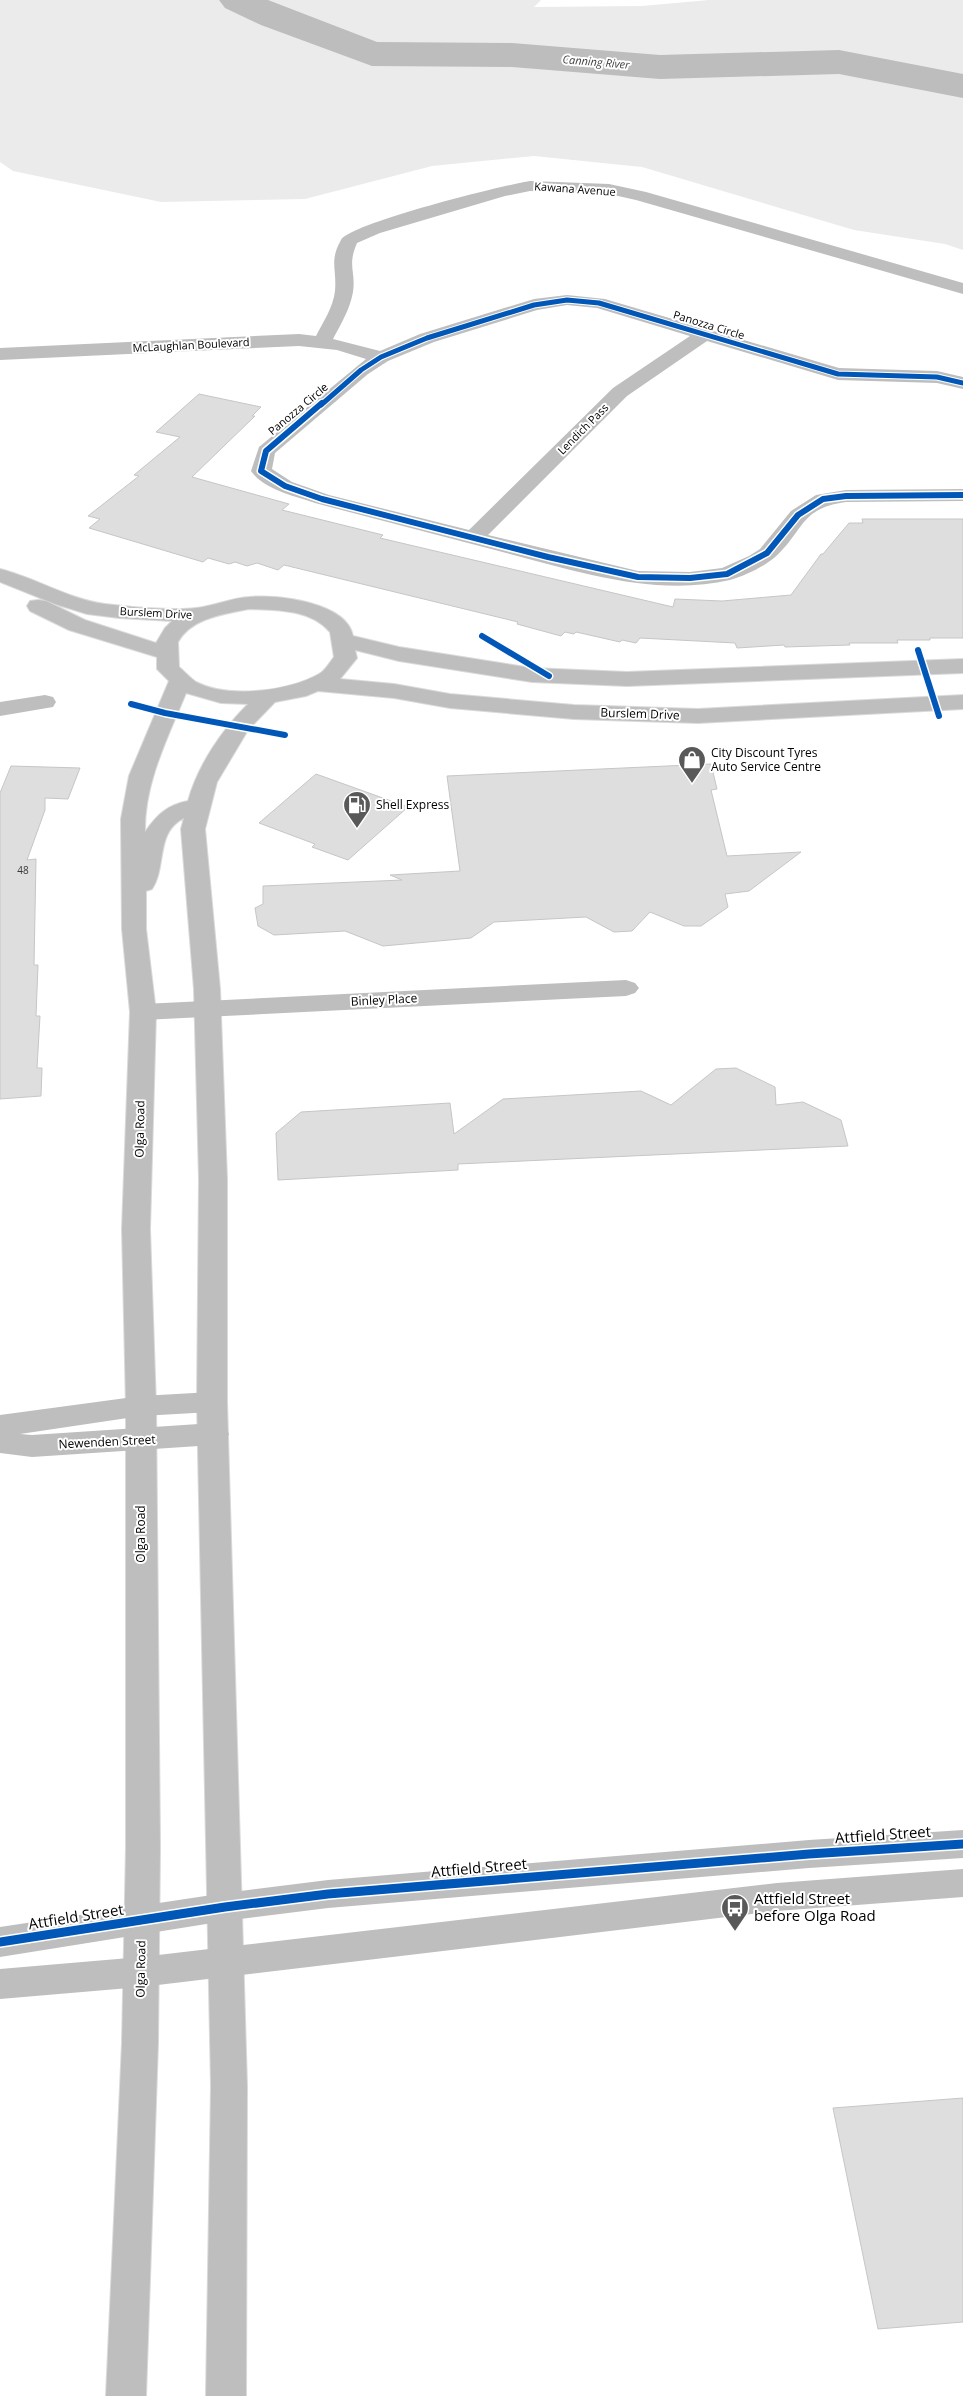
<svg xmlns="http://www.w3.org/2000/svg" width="963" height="2396" font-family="'Open Sans',sans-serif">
	<rect width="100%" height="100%" fill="#fff"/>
	<path fill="#ebebeb" d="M 0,0 L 541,0 L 534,7 L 642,6 L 709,0 L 963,0 L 963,250 L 945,244 L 854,230 L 642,167 L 534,156 L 432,166 L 305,199 L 161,202 L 13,171 L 0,162 Z"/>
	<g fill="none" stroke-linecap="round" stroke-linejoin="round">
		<path fill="#bdbdbd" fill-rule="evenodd" d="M 219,0 L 268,0 L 377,42 L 512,43 L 660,55 L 839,50 L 963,74 L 963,98 L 839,74 L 660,79 L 512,67 L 372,66 L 261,25 L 225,8 Z"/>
	</g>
	<g fill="#dedede" stroke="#c6c6c6">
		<path d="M 199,394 L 261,407 L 252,416 L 255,416 L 192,477 L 289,504 L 282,510 L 383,535 L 380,538 L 673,607 L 675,599 L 722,601 L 791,595 L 821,554 L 823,554 L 849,523 L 863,523 L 862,519 L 963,519 L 963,638 L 930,638 L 930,640 L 897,640 L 898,643 L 849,643 L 850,645 L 785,647 L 784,645 L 737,648 L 735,643 L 640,638 L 636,643 L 622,640 L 620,642 L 576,632 L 574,634 L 565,632 L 561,636 L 517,624 L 518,622 L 284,565 L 278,570 L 257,563 L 247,566 L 235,562 L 229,564 L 208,558 L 203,562 L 89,528 L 100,519 L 88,516 L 139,476 L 134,475 L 180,437 L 156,432 Z"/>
		<path d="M 711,764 L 717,789 L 711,790 L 727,856 L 801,852 L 749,891 L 725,894 L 728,907 L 701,926 L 684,926 L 650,912 L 632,931 L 614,932 L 586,917 L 494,922 L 471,938 L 383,946 L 345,931 L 274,935 L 258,926 L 255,908 L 263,904 L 263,886 L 402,880 L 390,875 L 460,871 L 447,776 Z"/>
		<path d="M 11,766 L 80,768 L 68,799 L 45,798 L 45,810 L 27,860 L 36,859 L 34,965 L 38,965 L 36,1016 L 40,1016 L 37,1068 L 42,1068 L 41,1096 L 0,1099 L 0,793 Z"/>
		<path d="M 316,774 L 408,807 L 348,860 L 312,847 L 315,844 L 259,823 Z"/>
		<path d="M 736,1068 L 775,1087 L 776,1105 L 803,1102 L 841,1120 L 848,1146 L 458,1164 L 458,1170 L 278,1180 L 276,1133 L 301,1112 L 450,1103 L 454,1134 L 503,1099 L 641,1091 L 671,1105 L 716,1069 Z"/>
		<path d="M 963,2098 L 963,2322 L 878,2329 L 833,2108 Z"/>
	</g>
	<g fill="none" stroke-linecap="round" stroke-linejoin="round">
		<defs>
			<path id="major" d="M 0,569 C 36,578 68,599 105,604 C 129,607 173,611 196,608 C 214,606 231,598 249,597 C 276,594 347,602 353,636 L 399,647 L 532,668 L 627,672 L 963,659 L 963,673 L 627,686 L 532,682 L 399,661 L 355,650 L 357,658 L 340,679 L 394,684 L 450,694 L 574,705 L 698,709 L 963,695 L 963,709 L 698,723 L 574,719 L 450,708 L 394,698 L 318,691 L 306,696 L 275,702 L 248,730 L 217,782 L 205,829 L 220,989 L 227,1179 L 227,1402 L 247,2086 L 246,2396 L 206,2396 L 211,2086 L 197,1402 L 199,1179 L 194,989 L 181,829 L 184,818 C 155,832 167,867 152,889 L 146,891 L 146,929 L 156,1012 L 150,1229 L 156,1406 L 160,1847 L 158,2043 L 146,2396 L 106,2396 L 122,2043 L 126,1847 L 126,1406 L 122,1229 L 130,1012 L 122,929 L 121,819 L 129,776 L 169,681 L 157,669 L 157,657 L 69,630 L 30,611 L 27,606 L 30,601 L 38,600 L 46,601 L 85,620 L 156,643 L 165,628 L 172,621 L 119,618 L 87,614 L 55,604 L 0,582 ZM 249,609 C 276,610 311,609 330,632 L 334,657 C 330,662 325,671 319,674 C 289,691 228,699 196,682 C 190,678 184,671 179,667 L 178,642 C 191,618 224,614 249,609 ZM 186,693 L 221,703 L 248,704 C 222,730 198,765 188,801 C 167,805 157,815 145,832 C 144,783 168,737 186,693 Z"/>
		</defs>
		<use href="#major" stroke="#dbdbdb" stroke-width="2"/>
		<g fill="#bebebe" fill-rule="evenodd">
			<path d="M 530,181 L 609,184 L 646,192 L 963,283 L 963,294 L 636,200 L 609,194 L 530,191 L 505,196 L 380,233 L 357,243 C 347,266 356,271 353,292 C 350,309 341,324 333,339 L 380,351 L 420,334 L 534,299 L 567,295 L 605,299 L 839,368 L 937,371 L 963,377 L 963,389 L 937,383 L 838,380 L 707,341 L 627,396 L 488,535 L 638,571 L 690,572 L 722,568 L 749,556 L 760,549 L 791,511 L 816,495 L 846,490 L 963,489 L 963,501 L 846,502 C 799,508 804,532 774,558 C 763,567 744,576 730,580 C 653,598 569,569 495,550 C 435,534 375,519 315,503 C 295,496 264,490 251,471 L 259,447 L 366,359 L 337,350 L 299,346 L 0,360 L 0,348 L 299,334 L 316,336 C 323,322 333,308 335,291 C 337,269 329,261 341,240 C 351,223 504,185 530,181 ZM 567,305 L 597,308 L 690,336 L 613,388 L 469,530 L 329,495 L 292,482 L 272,469 L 275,453 L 368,374 L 388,361 L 434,342 L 537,310 Z"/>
			<path d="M 45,695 L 53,697 L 56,702 L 53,707 L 0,716 L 0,702 Z"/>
			<path d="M 626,980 L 635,983 L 639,988 L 635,993 L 626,996 L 143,1020 L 134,1018 L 130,1012 L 134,1006 L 143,1004 Z"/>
			<path d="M 212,1392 L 222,1395 L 227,1402 L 222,1409 L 212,1412 L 141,1416 L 20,1434 L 32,1435 L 214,1423 L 225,1426 L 229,1434 L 225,1442 L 214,1445 L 32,1457 L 0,1453 L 0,1415 L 141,1396 Z"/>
			<path d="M 963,1830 L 963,1858 L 809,1868 L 328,1908 L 225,1921 L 0,1957 L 0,1927 L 225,1893 L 328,1880 L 809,1840 Z"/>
			<path d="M 963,1869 L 963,1897 L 777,1911 L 141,1987 L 0,1999 L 0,1969 L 141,1957 L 777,1883 Z"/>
		</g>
		<use href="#major" fill="#bebebe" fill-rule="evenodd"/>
		<defs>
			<path id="cycleway-far2" d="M 321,405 L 361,370 L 381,357 L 427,338 L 534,305 L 567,300 L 599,303 L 838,374 L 937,377 L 963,383"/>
			<g id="cycleway-far1">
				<path d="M 322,403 L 266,451 L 261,471 L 285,486 L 322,499 L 548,557 L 638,577 L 690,578 L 727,574 L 767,553 L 798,515 L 823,499 L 846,496 L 963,495"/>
				<path d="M 482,636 L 549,676"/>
				<path d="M 918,650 L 939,716"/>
				<path d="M 131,704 L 165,713 L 285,735"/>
			</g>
			<path id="cycleway" d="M 0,1942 L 225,1907 L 328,1894 L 809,1854 L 963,1844"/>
		</defs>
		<use href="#cycleway-far2" stroke="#fff" stroke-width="7"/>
		<use href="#cycleway-far1" stroke="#fff" stroke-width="9"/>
		<use href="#cycleway" stroke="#fff" stroke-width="12"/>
		<use href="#cycleway-far2" stroke="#0057b8" stroke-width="5"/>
		<use href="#cycleway-far1" stroke="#0057b8" stroke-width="6"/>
		<use href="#cycleway" stroke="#0057b8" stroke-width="9"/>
	</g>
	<defs>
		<symbol id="shop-pin" viewBox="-11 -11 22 30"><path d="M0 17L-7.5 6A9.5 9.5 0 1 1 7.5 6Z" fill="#595959" stroke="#fff"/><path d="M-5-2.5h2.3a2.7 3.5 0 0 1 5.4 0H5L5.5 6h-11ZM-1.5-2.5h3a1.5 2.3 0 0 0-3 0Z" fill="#fff"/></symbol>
		<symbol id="fuel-pin" viewBox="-11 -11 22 30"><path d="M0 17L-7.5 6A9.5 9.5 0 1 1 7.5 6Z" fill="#595959" stroke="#fff"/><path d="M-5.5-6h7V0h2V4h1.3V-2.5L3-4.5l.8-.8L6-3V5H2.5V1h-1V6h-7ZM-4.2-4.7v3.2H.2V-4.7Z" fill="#fff"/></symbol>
		<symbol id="bus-pin" viewBox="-11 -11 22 30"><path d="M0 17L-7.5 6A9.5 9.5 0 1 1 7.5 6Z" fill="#595959" stroke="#fff"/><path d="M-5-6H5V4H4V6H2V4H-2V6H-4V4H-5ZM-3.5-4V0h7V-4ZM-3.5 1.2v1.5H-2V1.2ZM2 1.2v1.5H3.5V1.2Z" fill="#fff"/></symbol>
	</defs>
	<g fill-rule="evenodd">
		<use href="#shop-pin" x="676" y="744" width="32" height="43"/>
		<use href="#fuel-pin" x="341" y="789" width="32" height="43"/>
		<use href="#bus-pin" x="719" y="1892" width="32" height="43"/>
	</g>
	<g text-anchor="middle" stroke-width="4" stroke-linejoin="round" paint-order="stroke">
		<g font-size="10" fill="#383838">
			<text x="23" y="874">48</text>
		</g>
		<g font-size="11" font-style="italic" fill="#424242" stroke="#fff">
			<text transform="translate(596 62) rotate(5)" y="4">Canning River</text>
		</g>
		<g font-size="11" fill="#000" stroke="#fff">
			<text transform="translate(575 189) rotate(4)" y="4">Kawana Avenue</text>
			<text transform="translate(709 325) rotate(17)" y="4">Panozza Circle</text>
			<text transform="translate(191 345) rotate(-3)" y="4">McLaughlan Boulevard</text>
			<text transform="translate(298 409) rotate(-40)" y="4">Panozza Circle</text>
			<text transform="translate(583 429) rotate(-45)" y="4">Lendich Pass</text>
			<text transform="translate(156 613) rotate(3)" y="4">Burslem Drive</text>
		</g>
		<g font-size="12" fill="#000" stroke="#fff">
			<text transform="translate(640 714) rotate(2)" y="4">Burslem Drive</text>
			<text transform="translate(384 1000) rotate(-3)" y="4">Binley Place</text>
			<text transform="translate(140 1129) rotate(-89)" y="4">Olga Road</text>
			<text transform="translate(107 1442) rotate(-3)" y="4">Newenden Street</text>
			<text transform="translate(141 1534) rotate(-90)" y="4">Olga Road</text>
			<text transform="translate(141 1969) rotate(-89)" y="4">Olga Road</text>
		</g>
		<g font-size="12" fill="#000" stroke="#fff" text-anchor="start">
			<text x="711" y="757">City Discount Tyres<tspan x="711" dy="14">Auto Service Centre</tspan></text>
			<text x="376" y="809">Shell Express</text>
		</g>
		<g font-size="15" fill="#000" stroke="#fff">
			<text transform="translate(883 1835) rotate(-4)" y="5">Attfield Street</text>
			<text transform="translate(479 1868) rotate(-5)" y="5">Attfield Street</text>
			<text transform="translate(76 1917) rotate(-9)" y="5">Attfield Street</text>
		</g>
		<g font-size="15" fill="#000" stroke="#fff" text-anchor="start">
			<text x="754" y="1904">Attfield Street<tspan x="754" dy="17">before Olga Road</tspan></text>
		</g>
	</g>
</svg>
